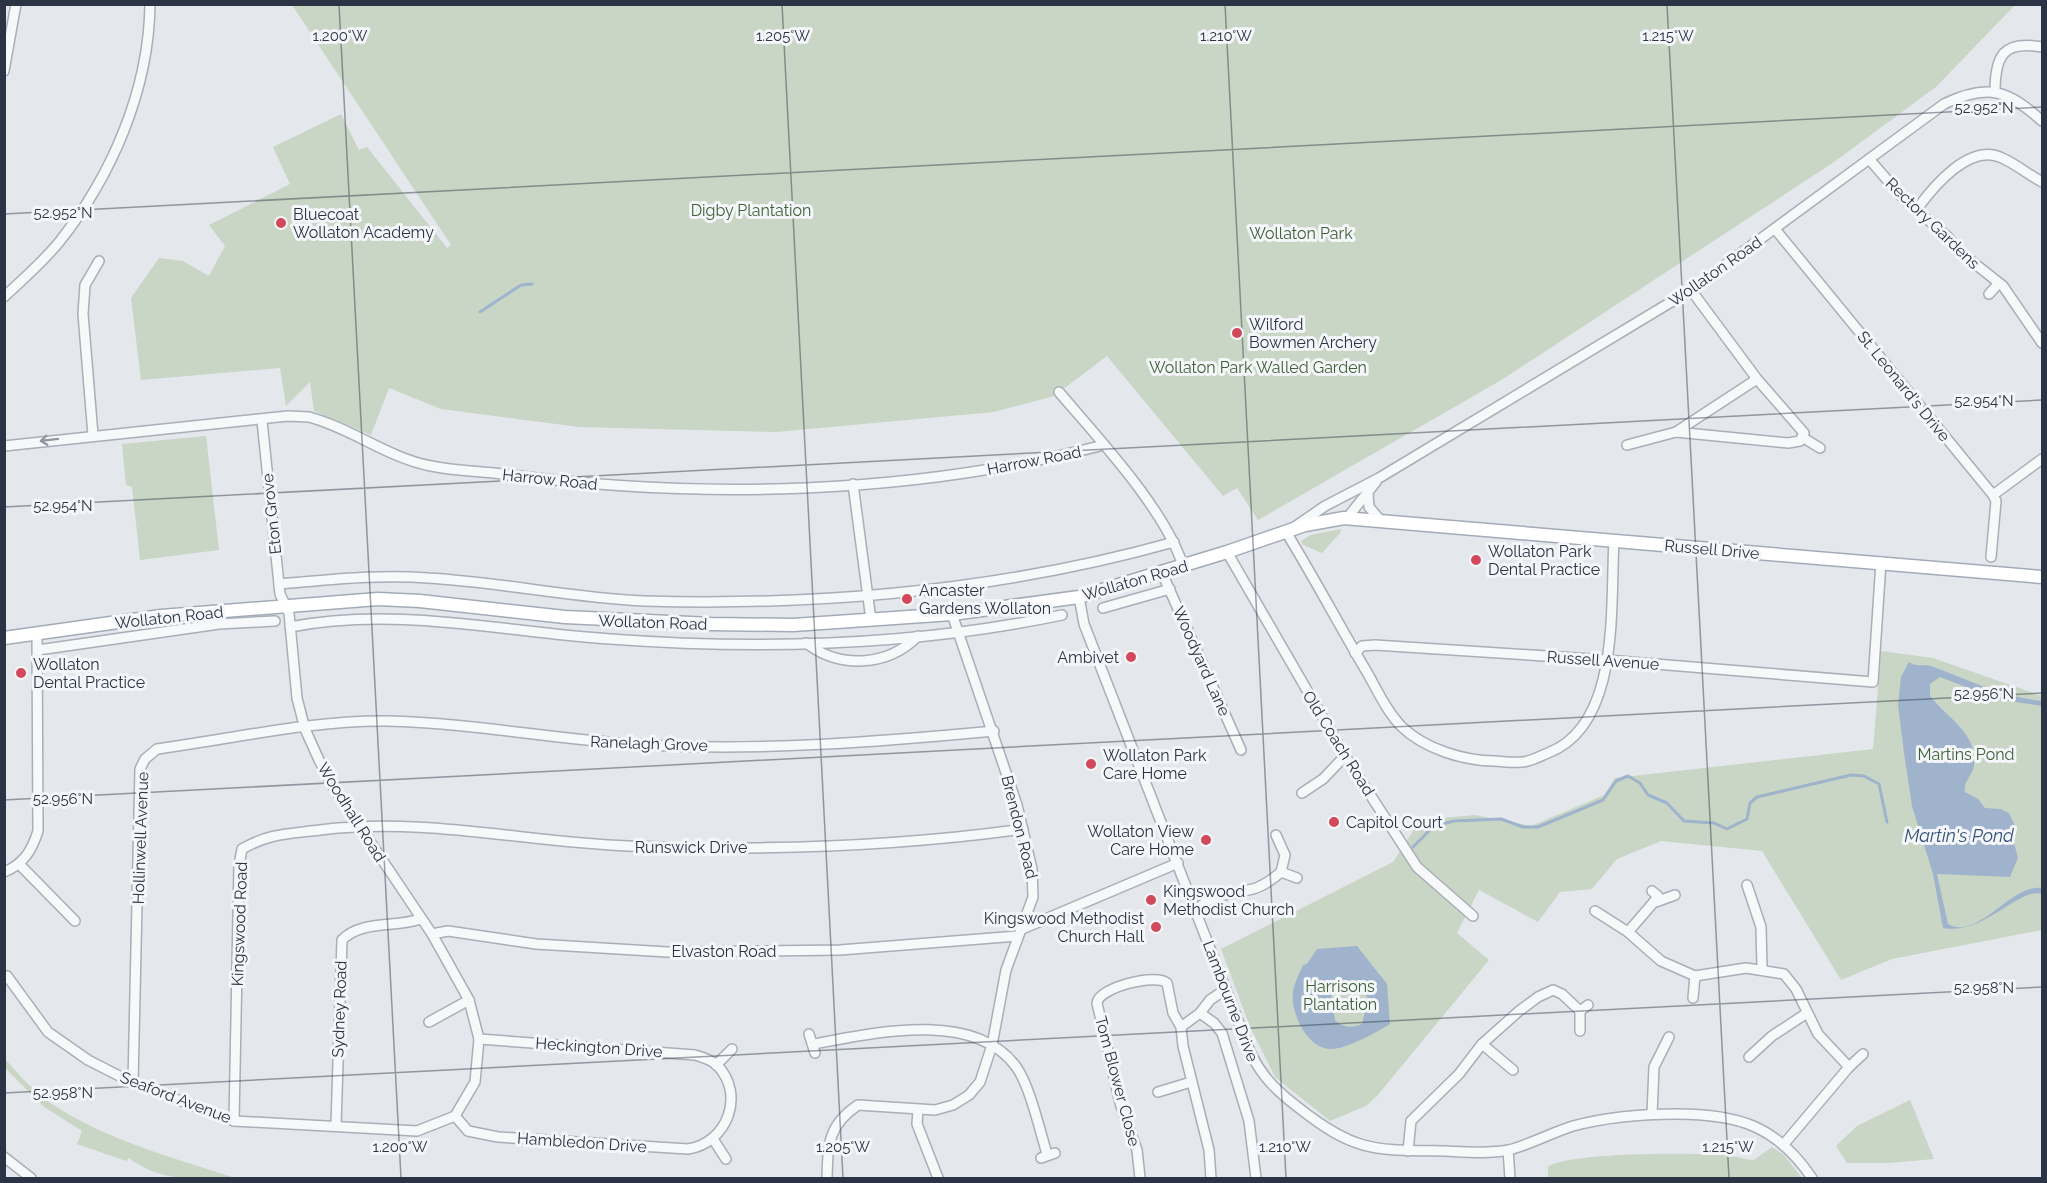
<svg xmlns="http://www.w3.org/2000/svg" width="2047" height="1183" font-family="Raleway,sans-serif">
	<rect width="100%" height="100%" fill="#e4e7ec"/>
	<g fill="#c9d6c5">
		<path d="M 292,5 L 2015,5 L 1936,87 L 1834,162 L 1503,379 L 1258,520 L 1237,488 L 1223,496 L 1107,356 L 1054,396 L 994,412 L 776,432 L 579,427 L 441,409 L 389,388 L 371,435 L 314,411 L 310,382 L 286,406 L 280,368 L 141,380 L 131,298 L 159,258 L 183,261 L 209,276 L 225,246 L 209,225 L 290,184 L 273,147 L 341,114 L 359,150 L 367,147 L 447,248 L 451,245 Z"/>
		<path d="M 206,436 L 219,550 L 140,560 L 132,487 L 126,485 L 122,444 Z"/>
		<path d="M 1341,529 L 1341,532 L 1322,553 L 1303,545 L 1301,541 L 1311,535 Z"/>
		<path d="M 1881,651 L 1933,658 L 2042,696 L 2042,930 L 1892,959 L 1841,980 L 1762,851 L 1661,841 L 1617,859 L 1592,889 L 1560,892 L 1538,922 L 1479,890 L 1457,933 L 1489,960 L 1377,1096 L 1366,1106 L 1330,1121 L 1275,1077 L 1250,1027 L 1221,949 L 1393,862 L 1420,820 L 1475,815 L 1531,826 L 1604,795 L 1615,778 L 1873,749 Z"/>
		<path d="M 5,1059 C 19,1075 34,1092 52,1104 C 106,1140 174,1158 235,1178 C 196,1179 162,1183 129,1158 L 126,1161 L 77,1144 L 82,1131 L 44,1107 L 5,1068 Z"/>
		<path d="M 1910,1100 L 1934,1159 L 1889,1163 L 1847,1163 L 1836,1146 L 1857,1126 Z"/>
		<path d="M 1772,1147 L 1784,1155 L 1802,1178 L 1548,1178 L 1548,1167 C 1566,1152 1704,1152 1731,1156 C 1739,1157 1746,1160 1754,1160 Z"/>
	</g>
	<g fill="#9fb4cc" fill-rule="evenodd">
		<path d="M 1909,662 C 1915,667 1923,664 1931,666 C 1969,680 2002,697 2042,701 L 2042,706 L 1997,699 L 1940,677 L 1930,684 L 1930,696 C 1947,718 1978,733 1974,766 C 1972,776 1963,782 1965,792 L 1978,799 L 1985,808 L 2001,809 L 2009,813 L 2016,828 L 2014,843 L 2018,858 L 2010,877 L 1937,874 L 1948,924 C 1979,941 2011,883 2042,888 L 2042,894 C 2020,886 1984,936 1943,928 L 1933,874 L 1912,806 L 1904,753 L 1898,705 L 1901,677 Z"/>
		<path d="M 1357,946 L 1387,984 L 1390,1024 C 1377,1032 1345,1050 1330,1049 C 1307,1048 1290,1013 1293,992 C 1294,983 1299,974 1303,965 L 1307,964 L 1317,949 ZM 1345,980 L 1352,981 L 1368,998 L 1362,1024 C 1352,1028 1343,1028 1335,1020 L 1331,997 L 1334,988 Z"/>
	</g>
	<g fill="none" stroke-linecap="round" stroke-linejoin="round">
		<g stroke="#9fb4cc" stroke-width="3">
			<path d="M 480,312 L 521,285 L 532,284"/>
			<path d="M 1413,847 L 1434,826 L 1454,821 L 1501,819 L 1523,827 L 1538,827 L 1603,800 L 1616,781 L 1628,776 L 1640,783 L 1648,795 L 1667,803 L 1684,821 L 1714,823 L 1727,829 L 1747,819 L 1750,803 L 1757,797 L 1851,775 L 1864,776 L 1879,784 L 1887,822"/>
		</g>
		<defs>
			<g id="minor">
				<path d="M 4,71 L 16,4"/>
				<path d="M 1995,92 C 1995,56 2003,40 2042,47"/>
				<path d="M 1869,159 L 1903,198 L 1948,237 L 1960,252 L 2003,286 L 2042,343"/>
				<path d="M 1917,209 C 1933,187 1970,142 2002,158 C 2016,164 2029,175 2042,182"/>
				<path d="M 1775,229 L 1993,495 L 1996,501 L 1991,557"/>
				<path d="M 1691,290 L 1757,379 L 1804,433 L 1800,441 L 1788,443 L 1676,432 L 1757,379"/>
				<path d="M 1989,294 L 1999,283"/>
				<path d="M 4,297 C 23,279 43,262 60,241 C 112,175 149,90 150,4"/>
				<path d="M 1059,392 C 1098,438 1165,509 1183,566"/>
				<path d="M 262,421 L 280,594 L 289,613 L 297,698 L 305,729 L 319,760 L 334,788 L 432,934 L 469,1000 L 479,1039 L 475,1082 L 455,1116"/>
				<path d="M 93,435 L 83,314 L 85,285 L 99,261"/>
				<path d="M 1802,437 L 1820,448"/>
				<path d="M 1627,445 L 1676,432"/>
				<path d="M 4,446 L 288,416 L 309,417 C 351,428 388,458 431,466 C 455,471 479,471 503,474 C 701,500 911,495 1104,445"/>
				<path d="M 853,484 L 871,620"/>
				<path d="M 1368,493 L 1369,507 L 1381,521"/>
				<path d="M 1993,495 L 2042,459"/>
				<path d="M 1347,518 L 1376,482"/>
				<path d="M 1296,526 L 1325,506 L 1379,478 L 1691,290 L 1944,104 C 1988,83 2008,90 2042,121"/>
				<path d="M 1286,532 C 1315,579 1340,627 1368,674 C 1378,692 1388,713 1402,727 C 1425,749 1464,761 1495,761 C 1504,762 1513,763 1522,762 C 1530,762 1540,756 1548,753 C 1621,725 1610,606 1614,541"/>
				<path d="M 1227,552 L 1345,756 L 1417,867 L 1473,916"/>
				<path d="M 1162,573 L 1241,750"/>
				<path d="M 279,584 C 329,580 378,574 428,578 C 501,582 572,598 644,601 C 822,606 1003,590 1174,542"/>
				<path d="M 1079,597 L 1084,624 L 1251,1054 C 1263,1078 1278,1092 1299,1108 C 1356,1153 1375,1150 1446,1151 C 1466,1152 1489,1154 1509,1150 C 1531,1144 1551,1133 1573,1126 C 1607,1117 1641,1114 1676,1114 C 1737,1114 1776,1125 1812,1178"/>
				<path d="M 1103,608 L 1170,589"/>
				<path d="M 290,627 C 397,606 503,632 610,639 C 760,650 914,646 1062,615"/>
				<path d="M 806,643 C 840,669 887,667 918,636"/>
				<path d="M 38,650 L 219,624 L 275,621"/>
				<path d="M 1355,653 L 1362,646 L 1375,645 L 1607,660 L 1873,682 L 1881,562"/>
				<path d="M 1302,793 L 1323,779 L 1345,756"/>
				<path d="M 20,865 L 75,921"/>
				<path d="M 4,872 C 24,864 32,850 38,831 L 37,633"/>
				<path d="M 1281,872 L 1297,878"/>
				<path d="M 1747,885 L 1761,927 L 1762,968"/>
				<path d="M 1652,891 L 1658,896 L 1653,903"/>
				<path d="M 1196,910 C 1212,894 1232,894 1253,889 C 1263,886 1273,879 1281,872 L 1285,855 L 1276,835"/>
				<path d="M 1595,911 L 1628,932 L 1661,961 L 1695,976 L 1746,968 L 1784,974 L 1796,989 L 1818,1034 L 1849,1067"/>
				<path d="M 1022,929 L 1178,863"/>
				<path d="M 1628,932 L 1653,903 L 1675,895"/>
				<path d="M 432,934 L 448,931 L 536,944 L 667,952 L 840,950 L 1018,936"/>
				<path d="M 7,976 L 48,1032 L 88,1060 L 133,1083 L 234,1121 L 417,1131 L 455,1116"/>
				<path d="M 1226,989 L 1210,1000 L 1200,1013 L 1214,1023 L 1222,1033 L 1249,1121 L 1256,1178"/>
				<path d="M 1693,998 L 1695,976"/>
				<path d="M 429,1022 L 469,1000"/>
				<path d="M 1181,1027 L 1200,1013"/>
				<path d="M 1580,1031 L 1580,1011 L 1588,1005"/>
				<path d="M 809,1034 L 815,1053"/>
				<path d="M 814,1044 C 872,1033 976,1009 1017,1068 C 1030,1087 1040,1131 1047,1154"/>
				<path d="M 1482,1044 L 1513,1070"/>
				<path d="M 1749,1057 L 1772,1036 L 1807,1013"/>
				<path d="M 716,1065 L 732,1049"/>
				<path d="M 133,1083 L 140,769 L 145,759 L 157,749 C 230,739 314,720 387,721 C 473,723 558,740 645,745 C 761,751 878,742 994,731"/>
				<path d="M 1158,1092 L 1191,1082"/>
				<path d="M 918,1110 L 917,1124 L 938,1178"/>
				<path d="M 1652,1114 L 1654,1067 L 1669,1037"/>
				<path d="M 455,1116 L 468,1131 L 498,1137 L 688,1149 C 727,1143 746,1095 717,1065 C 711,1060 702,1057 695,1055 L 479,1039"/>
				<path d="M 234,1121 L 239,865 L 242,849 C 270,833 289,834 320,830 C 424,817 525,842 628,846 C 760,851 892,847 1023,829"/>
				<path d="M 336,1125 L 342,940 C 361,920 395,928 420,919"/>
				<path d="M 713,1139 L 726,1159"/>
				<path d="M 1784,1144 L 1849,1067 L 1863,1054"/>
				<path d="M 1508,1150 L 1510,1178"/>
				<path d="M 1408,1151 L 1411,1121 L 1459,1074 L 1482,1044 L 1519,1011 L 1538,997 L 1553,990 L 1562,994 L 1580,1011"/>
				<path d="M 4,1157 L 31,1178"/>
				<path d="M 1041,1158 L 1055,1153"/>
				<path d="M 827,1178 C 828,1144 828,1125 858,1105 L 935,1110 L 953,1105 L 969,1095 L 980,1082 L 992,1045 L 1006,970 L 1033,897 L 1032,869 L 1017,805 L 952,614"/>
				<path d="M 1140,1178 L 1137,1150 L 1120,1103 L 1097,1003 C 1099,987 1157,973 1167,983 L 1173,1013 L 1181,1027 L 1183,1046 L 1209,1150 L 1211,1178"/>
			</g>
			<path id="major" d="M 4,638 L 161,616 L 378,599 L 420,601 L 565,617 L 711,624 L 793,625 L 952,614 L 1079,597 L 1227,552 L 1305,525 L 1344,518 L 2042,577"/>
		</defs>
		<use href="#minor" stroke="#a9aeb7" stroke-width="12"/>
		<use href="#major" stroke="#a3abb8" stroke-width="15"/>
		<use href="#minor" stroke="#f7f8fa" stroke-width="9"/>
		<use href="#major" stroke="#fff" stroke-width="12"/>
	</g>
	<defs><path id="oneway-shaft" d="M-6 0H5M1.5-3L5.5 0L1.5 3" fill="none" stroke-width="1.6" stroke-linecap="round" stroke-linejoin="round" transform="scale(1.5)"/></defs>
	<use stroke="#9196a0" href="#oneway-shaft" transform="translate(49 440) rotate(173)"/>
	<path fill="none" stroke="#2b3445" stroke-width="1.5" stroke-opacity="0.45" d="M 339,4 L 401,1178M 782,4 L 843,1178M 1225,4 L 1286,1178M 1667,4 L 1729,1178M 4,214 L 2042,107M 4,507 L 2042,400M 4,800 L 2042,693M 4,1093 L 2042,987"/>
	<g fill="#d1495b" stroke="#f4f6f9" stroke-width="2">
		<circle cx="281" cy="223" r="6"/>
		<circle cx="1237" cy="333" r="6"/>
		<circle cx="1476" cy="560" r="6"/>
		<circle cx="907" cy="599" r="6"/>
		<circle cx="1131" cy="657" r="6"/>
		<circle cx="21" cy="673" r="6"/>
		<circle cx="1091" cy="764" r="6"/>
		<circle cx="1334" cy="822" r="6"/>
		<circle cx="1206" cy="840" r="6"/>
		<circle cx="1151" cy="900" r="6"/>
		<circle cx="1156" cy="927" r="6"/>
	</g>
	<g text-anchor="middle" stroke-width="6" stroke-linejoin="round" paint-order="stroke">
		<g font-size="16" fill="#3f6138" stroke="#f4f6f9">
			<text x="751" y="216">Digby Plantation</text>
			<text x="1301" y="239">Wollaton Park</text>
			<text x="1258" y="373">Wollaton Park Walled Garden</text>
			<text x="1966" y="760">Martins Pond</text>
			<text x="1340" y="992">Harrisons<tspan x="1340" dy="18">Plantation</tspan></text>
		</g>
		<g font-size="16" fill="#2b3445" stroke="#f4f6f9" text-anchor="start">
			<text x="293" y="220">Bluecoat<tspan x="293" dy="18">Wollaton Academy</tspan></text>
			<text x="1249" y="330">Wilford<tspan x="1249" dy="18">Bowmen Archery</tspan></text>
			<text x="1488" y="557">Wollaton Park<tspan x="1488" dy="18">Dental Practice</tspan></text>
			<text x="919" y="596">Ancaster<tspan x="919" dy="18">Gardens Wollaton</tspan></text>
			<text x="1119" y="663" text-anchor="end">Ambivet</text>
			<text x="33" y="670">Wollaton<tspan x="33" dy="18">Dental Practice</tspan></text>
			<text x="1103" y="761">Wollaton Park<tspan x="1103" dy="18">Care Home</tspan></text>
			<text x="1346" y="828">Capitol Court</text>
			<text x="1194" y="837" text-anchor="end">Wollaton View<tspan x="1194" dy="18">Care Home</tspan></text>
			<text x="1163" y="897">Kingswood<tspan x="1163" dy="18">Methodist Church</tspan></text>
			<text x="1144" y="924" text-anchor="end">Kingswood Methodist<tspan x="1144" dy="18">Church Hall</tspan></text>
		</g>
		<g font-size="16" fill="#2b3445" stroke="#f4f6f9">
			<text transform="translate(1933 223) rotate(44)" y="6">Rectory Gardens</text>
			<text transform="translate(1715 271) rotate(-35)" y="6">Wollaton Road</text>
			<text transform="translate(1904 386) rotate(51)" y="6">St. Leonard's Drive</text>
			<text transform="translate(1034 460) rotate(-11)" y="6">Harrow Road</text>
			<text transform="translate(550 479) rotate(6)" y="6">Harrow Road</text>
			<text transform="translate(271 514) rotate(-96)" y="6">Eton Grove</text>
			<text transform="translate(1712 549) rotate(5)" y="6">Russell Drive</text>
			<text transform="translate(1135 580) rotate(-16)" y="6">Wollaton Road</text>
			<text transform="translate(169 617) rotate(-6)" y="6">Wollaton Road</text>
			<text transform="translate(653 622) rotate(2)" y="6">Wollaton Road</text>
			<text transform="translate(1603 660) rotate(4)" y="6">Russell Avenue</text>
			<text transform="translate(1202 661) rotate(66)" y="6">Woodyard Lane</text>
			<text transform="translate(649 743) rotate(2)" y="6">Ranelagh Grove</text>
			<text transform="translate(1339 743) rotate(58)" y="6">Old Coach Road</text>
			<text transform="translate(352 812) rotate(58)" y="6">Woodhall Road</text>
			<text transform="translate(1020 827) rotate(76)" y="6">Brendon Road</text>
			<text transform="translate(140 838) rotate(-88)" y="6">Hollinwell Avenue</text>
			<text x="691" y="853">Runswick Drive</text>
			<text transform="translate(239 924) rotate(-88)" y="6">Kingswood Road</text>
			<text x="724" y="957">Elvaston Road</text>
			<text transform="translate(1231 1001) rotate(69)" y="6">Lambourne Drive</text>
			<text transform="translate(339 1009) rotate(-88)" y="6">Sydney Road</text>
			<text transform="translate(599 1047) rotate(4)" y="6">Heckington Drive</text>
			<text transform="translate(1118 1081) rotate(75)" y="6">Tom Blower Close</text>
			<text transform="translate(176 1097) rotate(21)" y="6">Seaford Avenue</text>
			<text transform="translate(582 1142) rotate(4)" y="6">Hambledon Drive</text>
		</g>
		<g font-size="18" font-style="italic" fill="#34527a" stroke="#f4f6f9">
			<text x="1959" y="842">Martin's Pond</text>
		</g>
	</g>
	<g font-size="15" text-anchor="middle" fill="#2b3445" stroke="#f4f6f9" stroke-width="6" stroke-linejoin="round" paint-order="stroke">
		<text x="1668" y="41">1.215°W</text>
		<text x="340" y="41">1.200°W</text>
		<text x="783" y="41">1.205°W</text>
		<text x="1226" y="41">1.210°W</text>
		<text x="1984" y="113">52.952°N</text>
		<text x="63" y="218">52.952°N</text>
		<text x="1984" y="406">52.954°N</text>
		<text x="63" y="511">52.954°N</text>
		<text x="1984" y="699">52.956°N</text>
		<text x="63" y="804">52.956°N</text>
		<text x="1984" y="993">52.958°N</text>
		<text x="63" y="1098">52.958°N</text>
		<text x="400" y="1152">1.200°W</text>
		<text x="843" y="1152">1.205°W</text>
		<text x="1285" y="1152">1.210°W</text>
		<text x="1728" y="1152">1.215°W</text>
	</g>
	<rect width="2047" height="1183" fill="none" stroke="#2b3445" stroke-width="12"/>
</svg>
